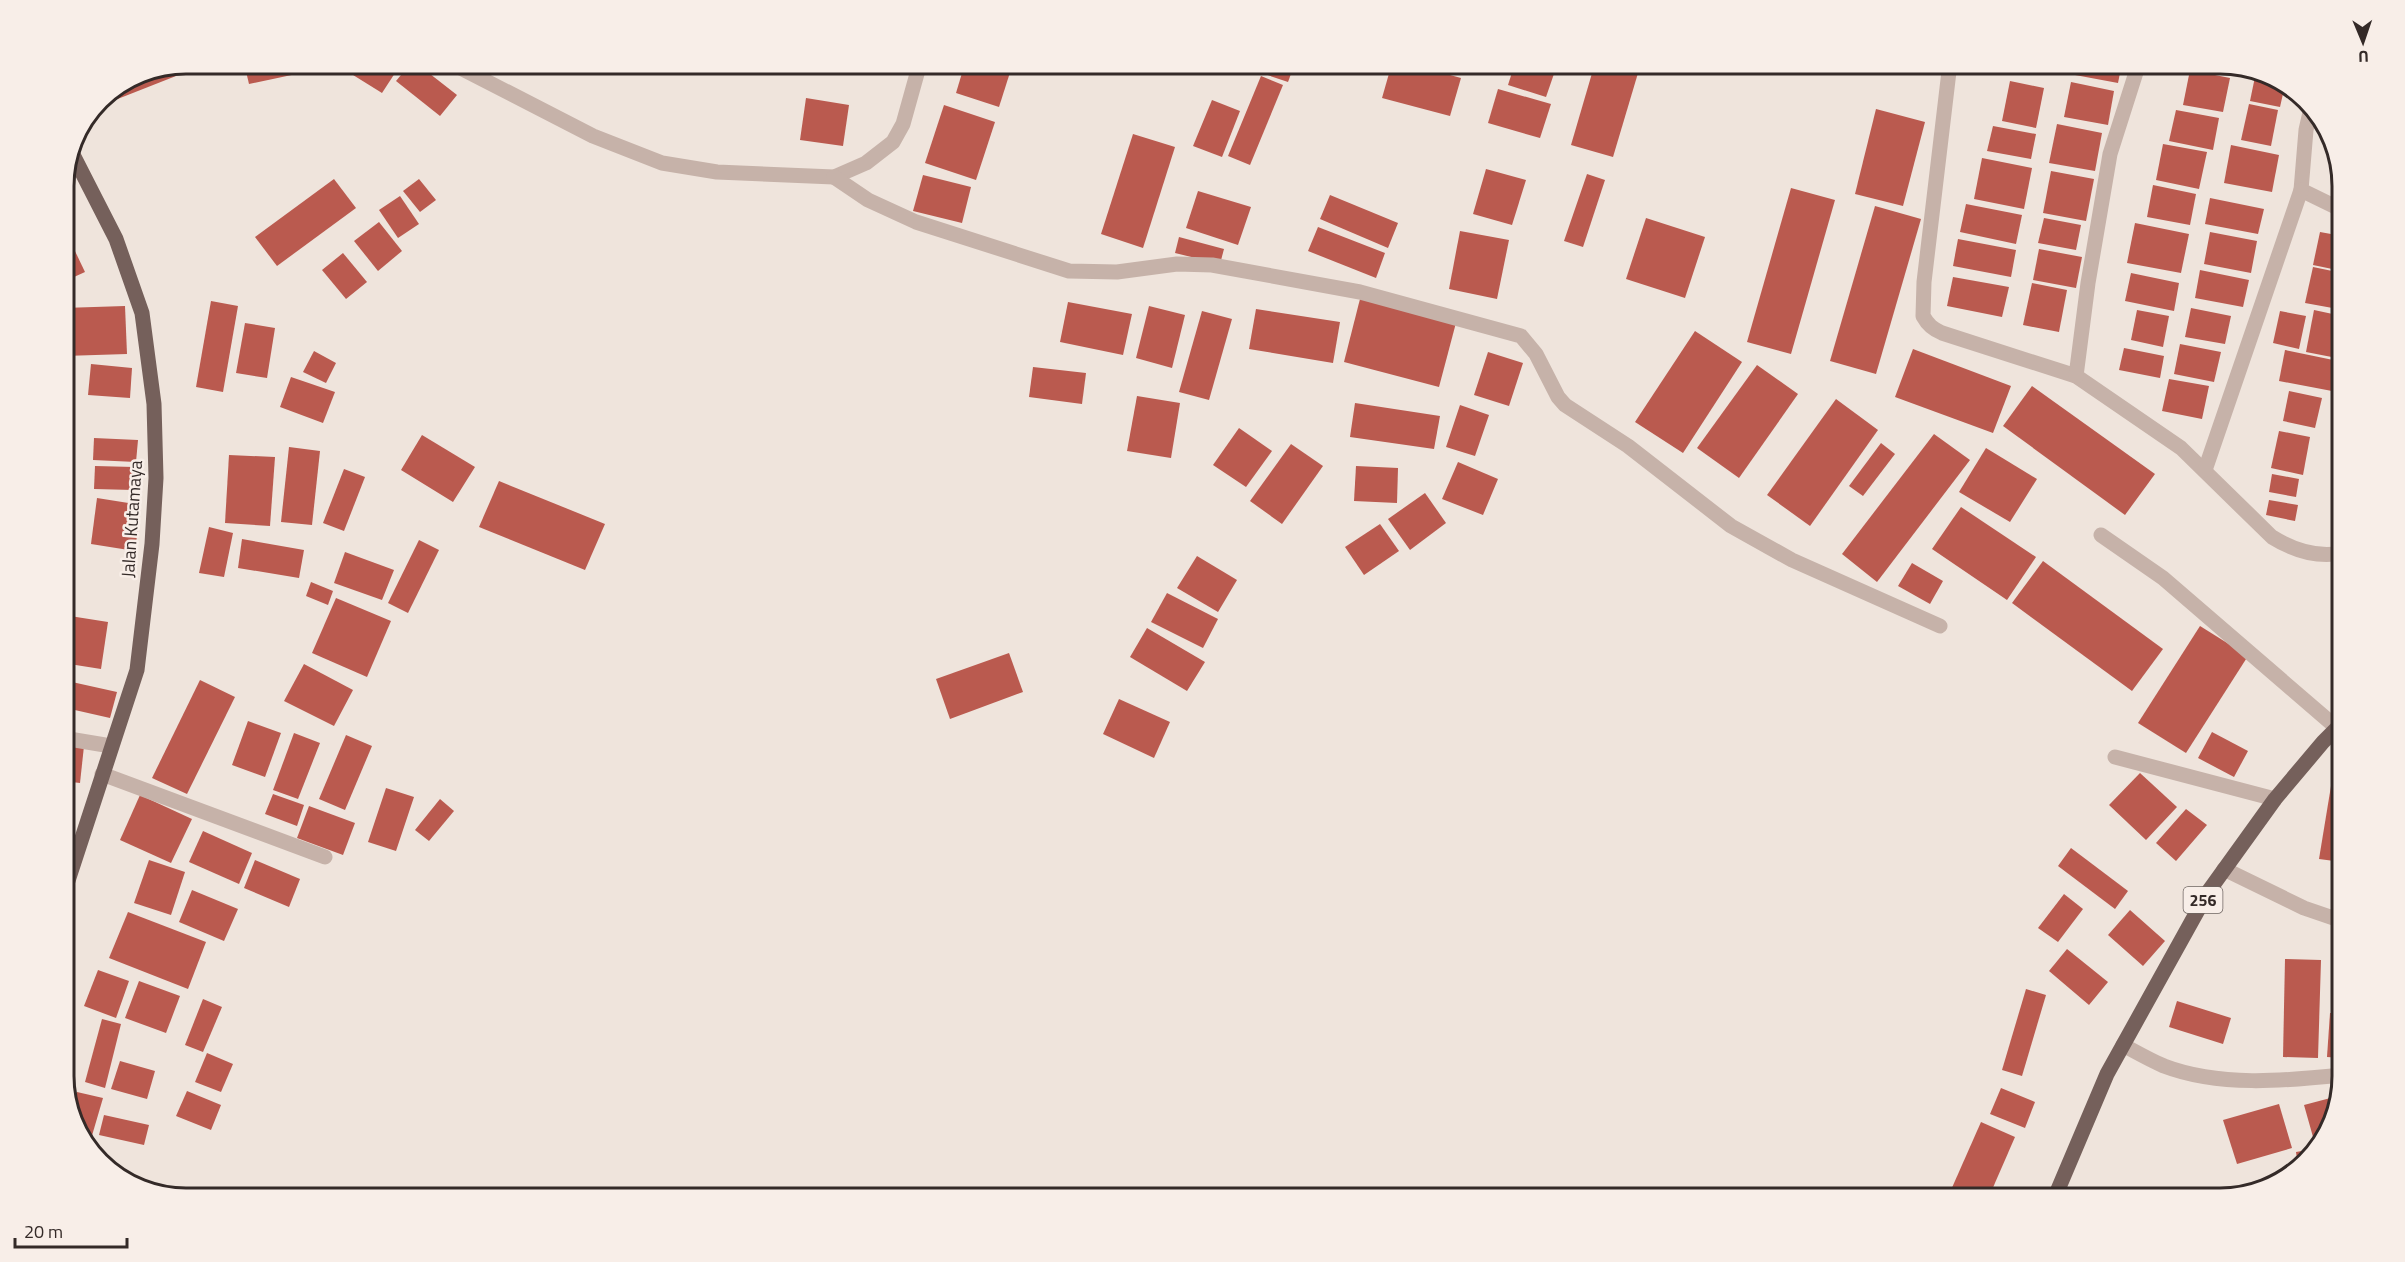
<svg xmlns="http://www.w3.org/2000/svg" width="2405" height="1262" font-family="'Titillium Web',sans-serif">
	<rect width="100%" height="100%" fill="#efe4dc"/>
	<g fill="#ba5a4f">
		<path d="M 244,63 L 299,63 L 301,73 L 249,84 Z"/>
		<path d="M 349,63 L 386,63 L 397,70 L 382,93 L 345,70 Z"/>
		<path d="M 411,63 L 416,63 L 457,95 L 440,116 L 396,81 Z"/>
		<path d="M 876,63 L 914,63 L 912,73 Z"/>
		<path d="M 965,63 L 1013,63 L 999,107 L 956,93 Z"/>
		<path d="M 1232,63 L 1295,63 L 1288,82 Z"/>
		<path d="M 1392,63 L 1406,63 L 1461,78 L 1450,116 L 1382,98 Z"/>
		<path d="M 1515,63 L 1557,65 L 1546,97 L 1508,85 Z"/>
		<path d="M 1595,63 L 1641,63 L 1613,157 L 1571,145 Z"/>
		<path d="M 2077,63 L 2122,63 L 2118,83 L 2075,75 Z"/>
		<path d="M 2189,63 L 2220,63 L 2239,68 L 2238,75 L 2188,66 Z"/>
		<path d="M 171,66 L 176,76 L 110,102 L 107,93 L 139,72 Z"/>
		<path d="M 2190,70 L 2230,78 L 2223,112 L 2183,105 Z"/>
		<path d="M 2256,72 L 2274,76 L 2285,85 L 2280,107 L 2250,101 Z"/>
		<path d="M 1261,76 L 1283,85 L 1250,165 L 1228,156 Z"/>
		<path d="M 2010,81 L 2044,88 L 2036,128 L 2002,121 Z"/>
		<path d="M 2071,82 L 2114,91 L 2108,125 L 2064,117 Z"/>
		<path d="M 1498,89 L 1551,104 L 1540,138 L 1488,123 Z"/>
		<path d="M 806,98 L 849,105 L 843,146 L 800,140 Z"/>
		<path d="M 1212,100 L 1240,111 L 1222,157 L 1193,146 Z"/>
		<path d="M 2249,104 L 2278,110 L 2271,146 L 2241,140 Z"/>
		<path d="M 944,105 L 995,122 L 976,180 L 925,163 Z"/>
		<path d="M 1876,109 L 1925,122 L 1903,206 L 1855,194 Z"/>
		<path d="M 2176,110 L 2219,118 L 2213,150 L 2169,141 Z"/>
		<path d="M 2057,124 L 2102,133 L 2095,171 L 2049,163 Z"/>
		<path d="M 1993,126 L 2036,134 L 2031,159 L 1987,151 Z"/>
		<path d="M 1133,134 L 1175,147 L 1143,248 L 1101,234 Z"/>
		<path d="M 2163,144 L 2207,152 L 2199,189 L 2156,180 Z"/>
		<path d="M 2231,145 L 2279,155 L 2272,192 L 2224,183 Z"/>
		<path d="M 1982,158 L 2032,168 L 2024,209 L 1974,199 Z"/>
		<path d="M 1486,169 L 1526,180 L 1512,225 L 1473,214 Z"/>
		<path d="M 2051,171 L 2094,179 L 2086,221 L 2043,213 Z"/>
		<path d="M 1587,174 L 1605,180 L 1583,247 L 1564,241 Z"/>
		<path d="M 923,175 L 971,187 L 962,223 L 913,211 Z"/>
		<path d="M 334,179 L 356,208 L 277,266 L 255,237 Z"/>
		<path d="M 419,179 L 436,200 L 420,212 L 403,191 Z"/>
		<path d="M 2153,185 L 2196,194 L 2190,225 L 2147,217 Z"/>
		<path d="M 1791,188 L 1835,200 L 1791,354 L 1747,342 Z"/>
		<path d="M 1198,191 L 1251,207 L 1238,245 L 1186,228 Z"/>
		<path d="M 1330,195 L 1398,223 L 1388,248 L 1320,219 Z"/>
		<path d="M 400,196 L 419,224 L 398,238 L 379,210 Z"/>
		<path d="M 2210,198 L 2264,209 L 2258,234 L 2205,224 Z"/>
		<path d="M 1966,204 L 2022,215 L 2016,244 L 1960,232 Z"/>
		<path d="M 1875,206 L 1921,219 L 1876,374 L 1830,361 Z"/>
		<path d="M 1646,218 L 1705,237 L 1685,298 L 1626,279 Z"/>
		<path d="M 2044,218 L 2081,225 L 2076,250 L 2038,243 Z"/>
		<path d="M 379,222 L 402,251 L 378,271 L 354,241 Z"/>
		<path d="M 2135,223 L 2189,234 L 2181,273 L 2127,263 Z"/>
		<path d="M 1318,227 L 1385,253 L 1376,278 L 1308,251 Z"/>
		<path d="M 1460,231 L 1509,240 L 1497,299 L 1449,289 Z"/>
		<path d="M 2210,232 L 2257,241 L 2251,273 L 2204,264 Z"/>
		<path d="M 2320,232 L 2342,236 L 2342,271 L 2313,265 Z"/>
		<path d="M 1179,237 L 1224,249 L 1220,264 L 1175,253 Z"/>
		<path d="M 1958,239 L 2016,250 L 2011,277 L 1953,266 Z"/>
		<path d="M 74,249 L 85,272 L 63,282 L 63,254 Z"/>
		<path d="M 2039,249 L 2082,257 L 2076,288 L 2033,280 Z"/>
		<path d="M 343,253 L 367,282 L 346,299 L 322,270 Z"/>
		<path d="M 2313,267 L 2342,273 L 2342,291 L 2338,309 L 2305,303 Z"/>
		<path d="M 2200,270 L 2249,280 L 2243,307 L 2195,298 Z"/>
		<path d="M 2131,273 L 2179,283 L 2174,311 L 2125,301 Z"/>
		<path d="M 1953,277 L 2009,287 L 2002,317 L 1947,306 Z"/>
		<path d="M 2032,283 L 2067,290 L 2059,332 L 2023,325 Z"/>
		<path d="M 1361,295 L 1457,319 L 1439,387 L 1344,362 Z"/>
		<path d="M 211,301 L 238,306 L 223,392 L 196,387 Z"/>
		<path d="M 1068,302 L 1132,314 L 1123,355 L 1060,342 Z"/>
		<path d="M 125,306 L 127,354 L 64,356 L 63,308 Z"/>
		<path d="M 1149,306 L 1185,315 L 1172,368 L 1136,358 Z"/>
		<path d="M 2191,308 L 2231,316 L 2225,344 L 2185,337 Z"/>
		<path d="M 1256,309 L 1340,322 L 1333,363 L 1249,349 Z"/>
		<path d="M 2137,310 L 2169,316 L 2163,347 L 2131,340 Z"/>
		<path d="M 2314,310 L 2342,316 L 2342,359 L 2306,352 Z"/>
		<path d="M 1202,311 L 1232,319 L 1209,400 L 1179,392 Z"/>
		<path d="M 2280,311 L 2306,316 L 2299,349 L 2273,343 Z"/>
		<path d="M 245,323 L 275,328 L 267,378 L 236,373 Z"/>
		<path d="M 1695,331 L 1742,362 L 1683,453 L 1635,422 Z"/>
		<path d="M 2180,344 L 2221,352 L 2214,382 L 2174,374 Z"/>
		<path d="M 2124,348 L 2164,356 L 2160,378 L 2119,370 Z"/>
		<path d="M 1913,349 L 2011,386 L 1993,433 L 1895,397 Z"/>
		<path d="M 2285,350 L 2338,361 L 2332,391 L 2279,381 Z"/>
		<path d="M 314,351 L 336,363 L 326,383 L 303,372 Z"/>
		<path d="M 1488,352 L 1523,363 L 1509,406 L 1474,395 Z"/>
		<path d="M 91,364 L 132,368 L 130,398 L 88,395 Z"/>
		<path d="M 1757,365 L 1798,394 L 1739,478 L 1697,448 Z"/>
		<path d="M 1033,367 L 1086,373 L 1082,404 L 1029,397 Z"/>
		<path d="M 291,377 L 335,392 L 323,423 L 280,407 Z"/>
		<path d="M 2169,379 L 2209,386 L 2202,419 L 2162,411 Z"/>
		<path d="M 2032,386 L 2155,474 L 2125,515 L 2003,426 Z"/>
		<path d="M 2289,391 L 2322,398 L 2315,428 L 2283,421 Z"/>
		<path d="M 1137,396 L 1180,403 L 1171,458 L 1127,451 Z"/>
		<path d="M 1836,399 L 1878,430 L 1810,526 L 1767,495 Z"/>
		<path d="M 1355,403 L 1440,416 L 1434,449 L 1350,437 Z"/>
		<path d="M 1460,405 L 1489,415 L 1475,456 L 1446,447 Z"/>
		<path d="M 1239,428 L 1272,451 L 1246,487 L 1213,465 Z"/>
		<path d="M 2279,431 L 2310,437 L 2303,475 L 2271,468 Z"/>
		<path d="M 1934,434 L 1970,460 L 1877,582 L 1842,554 Z"/>
		<path d="M 422,435 L 475,467 L 453,502 L 401,470 Z"/>
		<path d="M 94,438 L 138,440 L 136,462 L 93,460 Z"/>
		<path d="M 1881,443 L 1895,454 L 1863,496 L 1849,486 Z"/>
		<path d="M 1291,444 L 1323,466 L 1282,524 L 1250,501 Z"/>
		<path d="M 289,447 L 320,451 L 312,525 L 281,522 Z"/>
		<path d="M 1986,448 L 2037,479 L 2010,522 L 1959,492 Z"/>
		<path d="M 229,455 L 275,457 L 270,526 L 225,523 Z"/>
		<path d="M 1458,462 L 1498,479 L 1483,515 L 1442,499 Z"/>
		<path d="M 95,466 L 134,467 L 133,490 L 94,489 Z"/>
		<path d="M 1356,466 L 1398,468 L 1397,503 L 1354,501 Z"/>
		<path d="M 344,469 L 365,477 L 344,531 L 323,523 Z"/>
		<path d="M 2272,474 L 2299,479 L 2296,497 L 2269,492 Z"/>
		<path d="M 499,481 L 605,524 L 585,570 L 479,527 Z"/>
		<path d="M 1425,493 L 1446,523 L 1410,550 L 1388,519 Z"/>
		<path d="M 97,498 L 141,505 L 135,551 L 91,544 Z"/>
		<path d="M 63,500 L 75,500 L 73,550 L 63,549 Z"/>
		<path d="M 2269,500 L 2298,505 L 2295,521 L 2266,515 Z"/>
		<path d="M 1961,507 L 2036,557 L 2007,600 L 1932,549 Z"/>
		<path d="M 1380,524 L 1399,551 L 1364,575 L 1345,547 Z"/>
		<path d="M 209,527 L 233,533 L 224,577 L 199,573 Z"/>
		<path d="M 242,539 L 304,550 L 299,578 L 238,568 Z"/>
		<path d="M 419,540 L 439,550 L 408,613 L 388,603 Z"/>
		<path d="M 345,552 L 394,570 L 382,600 L 334,583 Z"/>
		<path d="M 1197,556 L 1237,580 L 1218,612 L 1177,588 Z"/>
		<path d="M 2043,561 L 2163,649 L 2132,691 L 2012,603 Z"/>
		<path d="M 1912,563 L 1943,581 L 1930,604 L 1898,586 Z"/>
		<path d="M 311,582 L 333,591 L 328,605 L 306,596 Z"/>
		<path d="M 1167,593 L 1218,619 L 1203,648 L 1151,622 Z"/>
		<path d="M 336,598 L 391,621 L 367,677 L 312,653 Z"/>
		<path d="M 70,616 L 108,622 L 101,669 L 63,663 Z"/>
		<path d="M 2200,626 L 2248,656 L 2186,753 L 2138,723 Z"/>
		<path d="M 1147,628 L 1205,662 L 1187,691 L 1130,657 Z"/>
		<path d="M 1009,653 L 1023,692 L 950,719 L 936,679 Z"/>
		<path d="M 304,664 L 353,690 L 334,726 L 284,701 Z"/>
		<path d="M 200,680 L 235,697 L 187,794 L 152,778 Z"/>
		<path d="M 72,682 L 117,692 L 110,718 L 66,708 Z"/>
		<path d="M 1119,699 L 1170,722 L 1154,758 L 1103,734 Z"/>
		<path d="M 248,721 L 281,733 L 265,777 L 232,765 Z"/>
		<path d="M 2212,732 L 2248,751 L 2234,777 L 2198,758 Z"/>
		<path d="M 294,733 L 320,743 L 298,799 L 273,790 Z"/>
		<path d="M 346,735 L 372,746 L 345,810 L 319,799 Z"/>
		<path d="M 63,744 L 84,746 L 80,783 L 63,781 Z"/>
		<path d="M 2140,773 L 2177,807 L 2146,840 L 2109,805 Z"/>
		<path d="M 2331,786 L 2342,788 L 2342,862 L 2319,859 Z"/>
		<path d="M 386,788 L 414,797 L 396,851 L 368,842 Z"/>
		<path d="M 273,794 L 304,805 L 297,826 L 265,814 Z"/>
		<path d="M 140,795 L 192,819 L 171,863 L 120,840 Z"/>
		<path d="M 440,799 L 454,811 L 429,841 L 415,830 Z"/>
		<path d="M 309,806 L 355,823 L 343,855 L 297,838 Z"/>
		<path d="M 2186,809 L 2207,825 L 2176,861 L 2156,843 Z"/>
		<path d="M 203,831 L 252,853 L 239,884 L 189,862 Z"/>
		<path d="M 2071,848 L 2128,891 L 2115,909 L 2058,866 Z"/>
		<path d="M 149,860 L 185,872 L 171,915 L 134,903 Z"/>
		<path d="M 255,860 L 300,879 L 289,907 L 244,888 Z"/>
		<path d="M 192,890 L 238,909 L 224,941 L 179,922 Z"/>
		<path d="M 2064,894 L 2083,909 L 2058,942 L 2038,928 Z"/>
		<path d="M 2130,910 L 2165,941 L 2143,966 L 2108,935 Z"/>
		<path d="M 128,912 L 206,942 L 188,989 L 109,958 Z"/>
		<path d="M 2339,941 L 2342,941 L 2342,997 L 2336,996 Z"/>
		<path d="M 2067,949 L 2108,982 L 2089,1005 L 2049,971 Z"/>
		<path d="M 2285,959 L 2321,960 L 2318,1058 L 2283,1057 Z"/>
		<path d="M 98,970 L 129,981 L 116,1018 L 84,1006 Z"/>
		<path d="M 139,981 L 180,996 L 166,1033 L 125,1018 Z"/>
		<path d="M 2026,989 L 2046,995 L 2022,1076 L 2002,1070 Z"/>
		<path d="M 203,999 L 222,1007 L 203,1052 L 185,1045 Z"/>
		<path d="M 2177,1001 L 2231,1018 L 2223,1044 L 2169,1027 Z"/>
		<path d="M 2330,1013 L 2342,1013 L 2342,1058 L 2327,1057 Z"/>
		<path d="M 102,1019 L 121,1024 L 105,1088 L 85,1082 Z"/>
		<path d="M 207,1053 L 233,1064 L 221,1092 L 195,1082 Z"/>
		<path d="M 120,1061 L 155,1071 L 147,1099 L 111,1089 Z"/>
		<path d="M 2001,1088 L 2035,1102 L 2025,1128 L 1990,1114 Z"/>
		<path d="M 187,1091 L 221,1105 L 211,1130 L 176,1116 Z"/>
		<path d="M 77,1092 L 103,1098 L 91,1139 L 81,1136 L 72,1111 Z"/>
		<path d="M 2338,1096 L 2329,1131 L 2313,1137 L 2304,1105 Z"/>
		<path d="M 2279,1104 L 2292,1148 L 2237,1164 L 2223,1120 Z"/>
		<path d="M 104,1115 L 149,1125 L 144,1145 L 99,1135 Z"/>
		<path d="M 1981,1122 L 2015,1137 L 1988,1199 L 1947,1199 Z"/>
		<path d="M 2313,1149 L 2298,1165 L 2296,1152 Z"/>
		<path d="M 916,1191 L 935,1199 L 913,1199 Z"/>
	</g>
	<g fill="none" stroke-linecap="round" stroke-linejoin="round">
		<g stroke="#c6b2a9" stroke-width="15">
			<path d="M 451,63 L 593,136 L 662,163 L 717,172 L 834,177 L 866,163 L 893,142 L 903,124 L 920,63"/>
			<path d="M 1950,63 L 1924,282 L 1923,316 C 1928,325 1933,329 1942,333 L 2076,376 L 2181,448 L 2272,537 C 2293,550 2317,558 2342,553"/>
			<path d="M 2311,108 L 2306,130 L 2301,190 L 2342,210"/>
			<path d="M 834,177 L 868,200 L 916,222 L 1069,271 L 1117,272 L 1177,264 L 1212,265 L 1360,292 L 1521,336 L 1536,354 L 1558,397 L 1565,405 L 1628,446 L 1731,526 L 1792,560 L 1940,626"/>
			<path d="M 2076,376 L 2088,283 L 2110,154 L 2139,63"/>
			<path d="M 2205,470 L 2301,190"/>
			<path d="M 2101,535 L 2163,578 L 2337,728"/>
			<path d="M 63,738 L 111,746"/>
			<path d="M 2115,757 L 2275,799"/>
			<path d="M 102,774 L 325,857"/>
			<path d="M 2224,869 L 2304,908 L 2342,921"/>
			<path d="M 2123,1045 C 2136,1052 2150,1060 2164,1066 C 2219,1087 2284,1081 2342,1075"/>
		</g>
		<g stroke="#75605b" stroke-width="15">
			<path d="M 63,896 L 137,670 L 152,544 L 156,478 L 154,404 L 142,313 L 116,239 L 70,149"/>
			<path d="M 2054,1199 L 2107,1074 L 2208,892 L 2275,799 L 2323,742 L 2342,723"/>
		</g>
	</g>
	<g text-anchor="middle" stroke-width="5" stroke-linejoin="round" paint-order="stroke">
		<rect fill="#f8eee8" stroke="#6f6562" stroke-width="1.5" x="2183.5" y="887" width="39" height="26" rx="4.5"/>
		<g font-size="16" font-weight="bold" fill="#342a28">
			<text x="2203" y="906">256</text>
		</g>
		<g font-size="18" fill="#342a28" stroke="#f8eee8">
			<text transform="translate(132 519) rotate(-86)" y="6">Jalan Kutamaya</text>
		</g>
	</g>
	<path d="M0 0H2405V1262H0ZM186 74H2220A112 112 0 0 1 2332 186V1076A112 112 0 0 1 2220 1188H186A112 112 0 0 1 74 1076V186A112 112 0 0 1 186 74Z" fill="#f8eee8" fill-rule="evenodd"/>
	<path fill="none" stroke="#342a28" stroke-width="3" d="M186 74H2220A112 112 0 0 1 2332 186V1076A112 112 0 0 1 2220 1188H186A112 112 0 0 1 74 1076V186A112 112 0 0 1 186 74Z"/>
	<g transform="translate(2363 42) rotate(178)" stroke="#f8eee8" stroke-width="4.5" paint-order="stroke">
	<path d="M0-4.5L10 22L0 15L-10 22Z" fill="#342a28"/>
	<text y="-9" font-size="16" font-weight="bold" text-anchor="middle" fill="#342a28">U</text>
	</g>
	<path d="M15 1238v9h112v-9" fill="none" stroke="#342a28" stroke-width="3"/>
	<text x="24" y="1238" font-size="18" fill="#342a28" stroke="#f8eee8" stroke-width="4.5" paint-order="stroke">20 m</text>
</svg>
